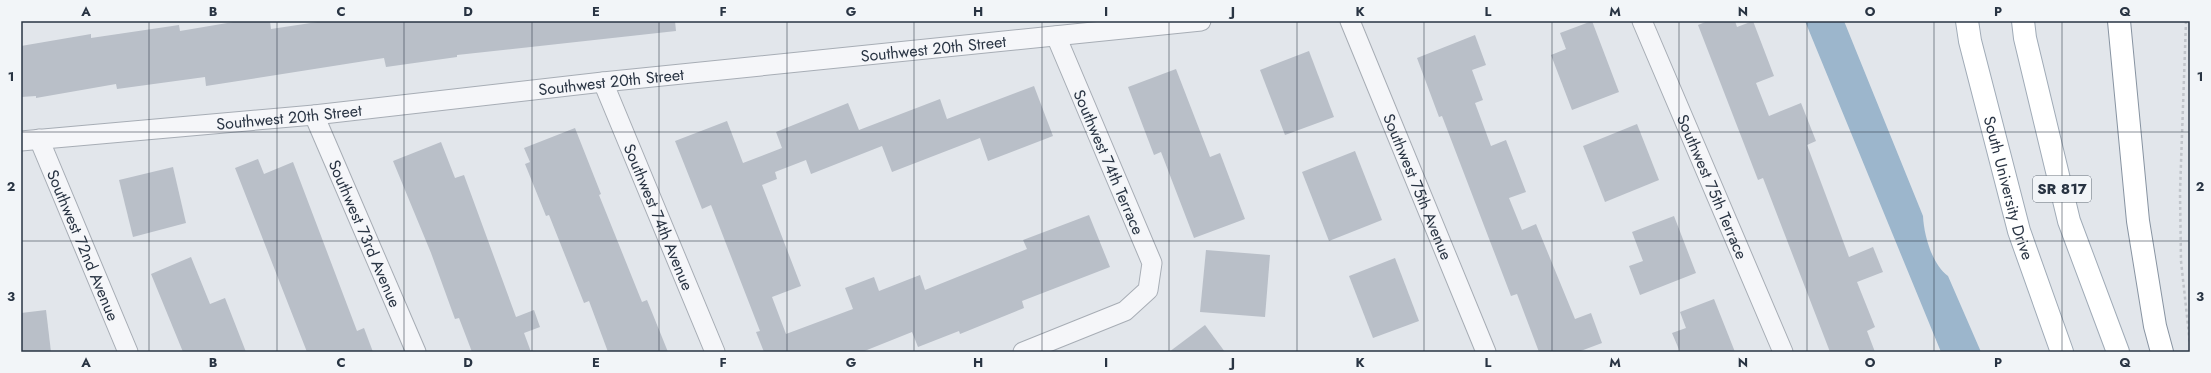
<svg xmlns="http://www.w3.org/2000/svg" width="2211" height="373" font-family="Jost,sans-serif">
	<rect width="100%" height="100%" fill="#e2e6eb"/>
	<path fill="#9cb6cc" d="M 1805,21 L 1844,21 L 1923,216 C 1924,236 1932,264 1948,276 L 1981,352 L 1941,352 Z"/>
	<g fill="#b9bfc8">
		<path d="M 239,21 L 270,21 L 271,29 L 324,21 L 675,21 L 676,31 L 457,55 L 457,57 L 386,67 L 384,58 L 206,86 L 205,77 L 117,89 L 116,84 L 36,98 L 36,96 L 21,97 L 21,46 L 91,34 L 91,38 L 179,25 L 180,31 Z"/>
		<path d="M 1592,21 L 1619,92 L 1572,110 L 1551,55 L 1566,49 L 1560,33 Z"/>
		<path d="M 1708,21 L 1735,21 L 1737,27 L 1753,21 L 1774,76 L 1756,83 L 1769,116 L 1801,103 L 1816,141 L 1807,145 L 1849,257 L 1873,247 L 1883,272 L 1857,282 L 1875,327 L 1867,331 L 1875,352 L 1830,352 L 1763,178 L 1758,180 L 1698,25 Z"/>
		<path d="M 1475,35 L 1486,65 L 1472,70 L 1483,100 L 1475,103 L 1491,146 L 1506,140 L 1526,192 L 1509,198 L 1522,230 L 1536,224 L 1575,319 L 1591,313 L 1602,343 L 1578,352 L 1539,352 L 1517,294 L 1511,296 L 1442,116 L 1439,117 L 1417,58 Z"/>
		<path d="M 1309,51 L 1334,117 L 1285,135 L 1260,70 Z"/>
		<path d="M 1176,69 L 1210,157 L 1220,153 L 1245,219 L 1194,238 L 1161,152 L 1154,155 L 1128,87 Z"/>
		<path d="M 1034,86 L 1053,136 L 988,161 L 980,138 L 892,172 L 882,146 L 811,174 L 806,160 L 775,172 L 777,179 L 762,185 L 801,286 L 772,297 L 786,334 L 853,309 L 845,288 L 874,277 L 879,291 L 920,275 L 925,290 L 1027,249 L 1023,240 L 1089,215 L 1110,267 L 1022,301 L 1024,308 L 960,334 L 959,331 L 918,347 L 912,332 L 862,352 L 764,352 L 756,332 L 760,331 L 711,205 L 702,209 L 675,141 L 727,121 L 743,163 L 782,148 L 776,132 L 848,103 L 859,130 L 940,99 L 947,119 Z"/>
		<path d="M 1637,124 L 1659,180 L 1605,202 L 1583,146 Z"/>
		<path d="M 575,128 L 601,194 L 599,195 L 642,302 L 647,300 L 668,352 L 608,352 L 589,301 L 584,303 L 549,215 L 546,216 L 525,164 L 530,162 L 524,148 Z"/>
		<path d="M 441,142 L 455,178 L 464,175 L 516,317 L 534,310 L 540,327 L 524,333 L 531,352 L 472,352 L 459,318 L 455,319 L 431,253 L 393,161 Z"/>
		<path d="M 1355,151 L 1382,220 L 1329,241 L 1302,172 Z"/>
		<path d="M 258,159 L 264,174 L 293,162 L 357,331 L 364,328 L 373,352 L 307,352 L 235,168 Z"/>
		<path d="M 173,167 L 186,223 L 133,237 L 119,180 Z"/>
		<path d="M 1674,216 L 1696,273 L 1640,295 L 1629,266 L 1643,261 L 1632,232 Z"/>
		<path d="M 1206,250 L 1270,255 L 1265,317 L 1200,312 Z"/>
		<path d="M 191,257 L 210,304 L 225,298 L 246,352 L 183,352 L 151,274 Z"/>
		<path d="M 1395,258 L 1419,321 L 1373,338 L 1349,276 Z"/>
		<path d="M 1714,299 L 1735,352 L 1680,352 L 1672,333 L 1686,328 L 1680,312 Z"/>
		<path d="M 46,310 L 51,352 L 21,352 L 21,313 Z"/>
		<path d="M 1205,325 L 1225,352 L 1169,352 Z"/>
	</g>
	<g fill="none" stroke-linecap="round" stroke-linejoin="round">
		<defs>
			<g id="minor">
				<path id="s1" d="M 1350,21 L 1486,352"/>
				<path id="s2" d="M 1642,21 L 1783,352"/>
				<path id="s3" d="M 603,82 L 715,352"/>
				<path id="s4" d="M 314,115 L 416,352"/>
				<path id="s5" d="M 39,139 L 128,352"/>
				<path id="s6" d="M 21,141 L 314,115 L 603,82 L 1201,21"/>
				<path d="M 1023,352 L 1125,311 L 1148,290 L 1152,263 L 1056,36"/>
			</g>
			<g id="major">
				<path id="s7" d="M 1967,21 L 1970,41 L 2019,231 L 2062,352"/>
				<path d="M 2023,21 L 2025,38 L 2069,221 L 2118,352"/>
			</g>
			<path id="highway" d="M 2119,21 L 2138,221 L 2155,326 L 2162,352"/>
		</defs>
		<use href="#minor" stroke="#a7adb5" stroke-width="21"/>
		<use href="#major" stroke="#a0abb7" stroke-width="24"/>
		<use href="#highway" stroke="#8894a2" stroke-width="24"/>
		<path stroke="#c0c4ca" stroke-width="2.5" stroke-dasharray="3 3" stroke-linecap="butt" d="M 2186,21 L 2180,192 L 2181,261 L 2190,344"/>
		<use href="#minor" stroke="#f5f6f9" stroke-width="19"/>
		<use href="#major" stroke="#fff" stroke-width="22"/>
		<use href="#highway" stroke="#fff" stroke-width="22"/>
	</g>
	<path fill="none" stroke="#293443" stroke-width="1" stroke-opacity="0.55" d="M 149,21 L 149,352M 277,21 L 277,352M 404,21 L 404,352M 532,21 L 532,352M 659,21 L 659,352M 787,21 L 787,352M 914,21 L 914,352M 1042,21 L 1042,352M 1169,21 L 1169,352M 1297,21 L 1297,352M 1424,21 L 1424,352M 1552,21 L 1552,352M 1679,21 L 1679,352M 1807,21 L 1807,352M 1934,21 L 1934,352M 2062,21 L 2062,352M 21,132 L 2190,132M 21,241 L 2190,241"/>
	<g text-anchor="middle" stroke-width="3.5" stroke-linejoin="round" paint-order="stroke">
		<rect fill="#f2f5f8" stroke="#656e79" stroke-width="1" x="2033" y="176" width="58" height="26" rx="3"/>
		<g font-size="15" font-weight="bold" fill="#293443">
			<text x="2062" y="194">SR 817</text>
		</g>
		<g font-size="16" fill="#293443" stroke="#f2f5f8">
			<text dy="6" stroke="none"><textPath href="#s6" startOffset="917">Southwest 20th Street</textPath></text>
			<text dy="6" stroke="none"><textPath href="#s6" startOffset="593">Southwest 20th Street</textPath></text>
			<text dy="6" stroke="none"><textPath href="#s6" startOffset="269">Southwest 20th Street</textPath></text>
			<text transform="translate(1109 162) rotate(67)" y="6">Southwest 74th Terrace</text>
			<text dy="6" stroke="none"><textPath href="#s1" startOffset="179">Southwest 75th Avenue</textPath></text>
			<text dy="6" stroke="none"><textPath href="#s2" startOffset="180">Southwest 75th Terrace</textPath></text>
			<text dy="6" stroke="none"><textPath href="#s7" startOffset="172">South University Drive</textPath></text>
			<text dy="6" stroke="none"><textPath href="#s3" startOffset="146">Southwest 74th Avenue</textPath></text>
			<text dy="6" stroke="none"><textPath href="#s4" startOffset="129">Southwest 73rd Avenue</textPath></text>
			<text dy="6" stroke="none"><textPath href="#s5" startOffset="115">Southwest 72nd Avenue</textPath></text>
		</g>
	</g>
	<rect width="2211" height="373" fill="none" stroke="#f2f5f8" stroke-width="44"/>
	<rect x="22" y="22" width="2167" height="329" fill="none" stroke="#293443" stroke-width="1.5"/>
	<g font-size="13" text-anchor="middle" font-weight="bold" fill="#293443">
		<text x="86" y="16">A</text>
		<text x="213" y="16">B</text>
		<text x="341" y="16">C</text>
		<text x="468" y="16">D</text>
		<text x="596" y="16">E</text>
		<text x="723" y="16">F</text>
		<text x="851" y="16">G</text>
		<text x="978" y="16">H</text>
		<text x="1106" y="16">I</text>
		<text x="1233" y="16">J</text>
		<text x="1360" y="16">K</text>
		<text x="1488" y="16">L</text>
		<text x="1615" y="16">M</text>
		<text x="1743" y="16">N</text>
		<text x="1870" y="16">O</text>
		<text x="1998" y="16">P</text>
		<text x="2125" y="16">Q</text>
		<text x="11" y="81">1</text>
		<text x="2200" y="81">1</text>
		<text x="11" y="191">2</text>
		<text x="2200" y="191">2</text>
		<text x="11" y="301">3</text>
		<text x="2200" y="301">3</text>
		<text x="86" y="367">A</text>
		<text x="213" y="367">B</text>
		<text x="341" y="367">C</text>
		<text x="468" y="367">D</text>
		<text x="596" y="367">E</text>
		<text x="723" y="367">F</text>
		<text x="851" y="367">G</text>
		<text x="978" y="367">H</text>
		<text x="1106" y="367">I</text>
		<text x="1233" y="367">J</text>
		<text x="1360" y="367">K</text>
		<text x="1488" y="367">L</text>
		<text x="1615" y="367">M</text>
		<text x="1743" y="367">N</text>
		<text x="1870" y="367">O</text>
		<text x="1998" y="367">P</text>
		<text x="2125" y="367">Q</text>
	</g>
</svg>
